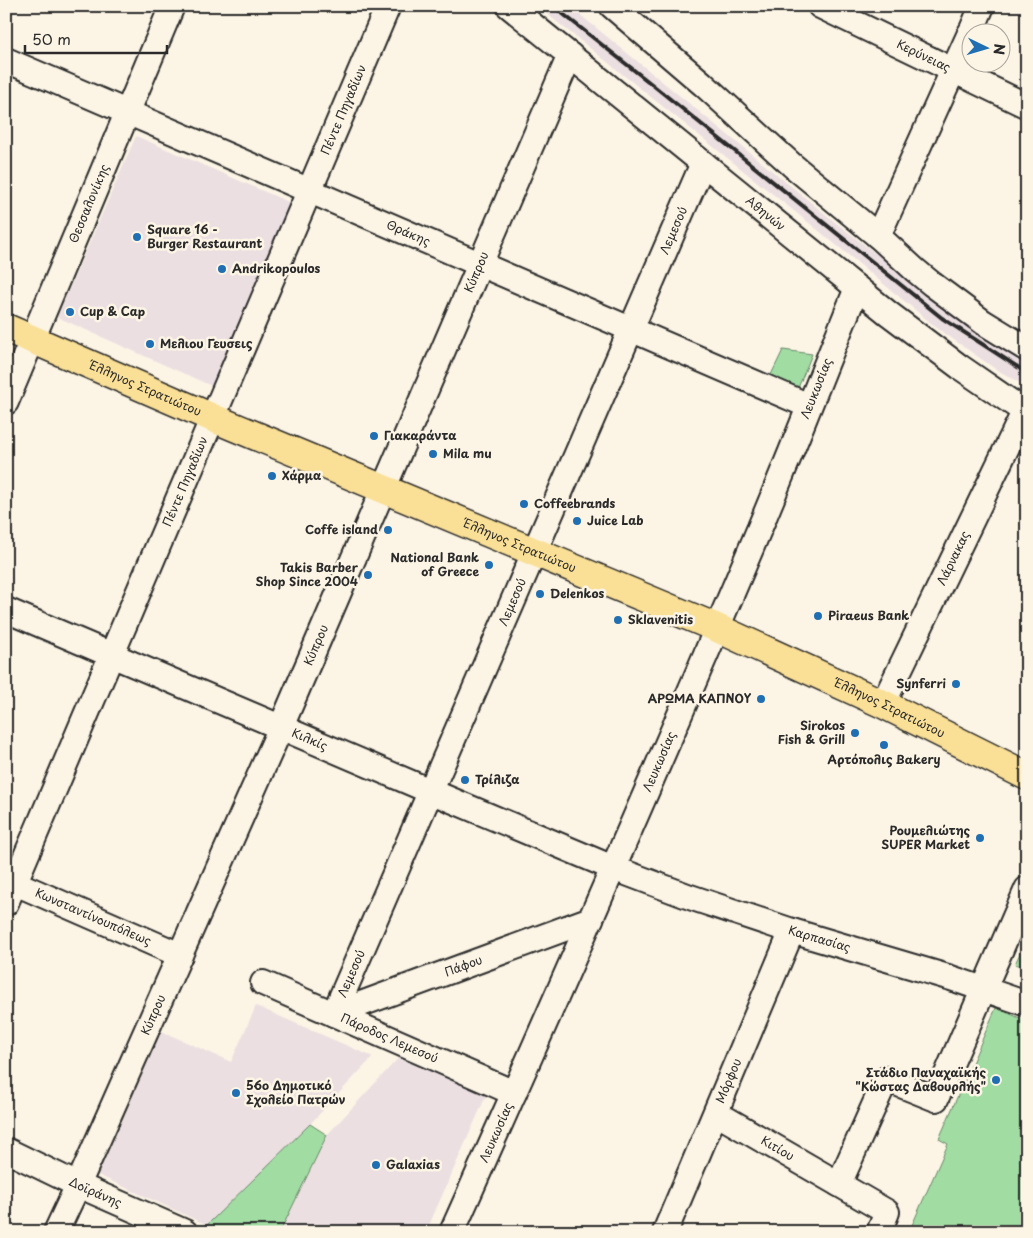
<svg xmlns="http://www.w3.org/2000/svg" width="1033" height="1238" font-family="'Playpen Sans',sans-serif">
	<rect width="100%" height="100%" fill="#fcf5e5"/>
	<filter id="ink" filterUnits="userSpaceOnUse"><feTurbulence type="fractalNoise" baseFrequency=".02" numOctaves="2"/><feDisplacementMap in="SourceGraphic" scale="10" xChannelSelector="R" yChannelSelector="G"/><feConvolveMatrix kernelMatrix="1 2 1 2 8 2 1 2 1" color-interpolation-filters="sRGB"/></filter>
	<g filter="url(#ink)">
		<g fill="#ecdfe1">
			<path d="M 537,6 L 569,6 L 589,22 L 835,222 L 951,312 L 1027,364 L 1027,387 L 994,368 L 937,328 L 829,239 Z"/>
			<path d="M 136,136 L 291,203 L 214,387 L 57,317 Z"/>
			<path d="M 256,1006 L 373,1057 L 310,1124 L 207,1225 L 98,1175 L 161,1031 L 231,1062 Z"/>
			<path d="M 404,1052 L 489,1089 L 426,1232 L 280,1232 L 327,1135 Z"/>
		</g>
		<g fill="#a1dda3" stroke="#668467">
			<path d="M 783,350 L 812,354 L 798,388 L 770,377 Z"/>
			<path d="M 1027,938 L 1027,969 L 1015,964 Z"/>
			<path d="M 996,1008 L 1027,1021 L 1027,1232 L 909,1232 L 948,1144 L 939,1139 Z"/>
			<path d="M 310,1124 L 327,1135 L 280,1232 L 220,1232 L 207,1225 Z"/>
		</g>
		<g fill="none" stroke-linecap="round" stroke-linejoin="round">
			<defs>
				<g id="minor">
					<path id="s1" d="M 509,6 L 888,313 L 960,367 L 1027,413"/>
					<path d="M 612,6 L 703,84 L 792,165 L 878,236 L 915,270 L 932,284 L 983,322 L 1027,349"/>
					<path id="s2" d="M 820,6 L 1027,106"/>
					<path d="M 971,32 L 982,6"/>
					<path id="s3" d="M 6,60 L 809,406"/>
					<path d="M 878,236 L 970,33"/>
					<path id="s4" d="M 6,402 L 172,6"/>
					<path id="s5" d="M 6,610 L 430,791 L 613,868 L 690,897 L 792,931 L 951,978 L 1027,1004"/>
					<path id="s6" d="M 883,704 L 1024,412"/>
					<path id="s7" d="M 6,879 L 180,955"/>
					<path id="s8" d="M 6,903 L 388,6"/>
					<path id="s9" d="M 263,983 L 514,1093"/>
					<path id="s10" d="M 334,1014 L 703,163"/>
					<path id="s11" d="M 334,1014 L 591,919"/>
					<path id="s12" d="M 716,1113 L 887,1212 L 879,1232"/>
					<path id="s13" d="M 6,1150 L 78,1185 L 185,1232"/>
					<path d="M 839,1184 L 886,1079 L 936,1099 L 1027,889"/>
					<path id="s14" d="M 56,1232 L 78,1185 L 281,727 L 570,55"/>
					<path id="s15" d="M 452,1232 C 553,1006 653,779 750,551 C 787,464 821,376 857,288"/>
					<path id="s16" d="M 665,1232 L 792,931"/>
				</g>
				<g id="major">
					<path id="s17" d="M 6,328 L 213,418 L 717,628 L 883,704 L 1027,776"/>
				</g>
			</defs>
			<use href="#minor" stroke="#2b2b2b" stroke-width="28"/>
			<use href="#major" stroke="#2b2b2b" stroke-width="31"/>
			<use href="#minor" stroke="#fcf5e5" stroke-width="24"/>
			<use href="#major" stroke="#fadf96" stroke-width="28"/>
			<path stroke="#2b2b2b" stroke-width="4" d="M 553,6 L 654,86 L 942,318 L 1027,373"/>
		</g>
	</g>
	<g fill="#1f6fb2" stroke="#fcf5e5" stroke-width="2">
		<circle cx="137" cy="237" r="5"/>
		<circle cx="222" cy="269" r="5"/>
		<circle cx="70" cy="312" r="5"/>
		<circle cx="150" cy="344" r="5"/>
		<circle cx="374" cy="436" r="5"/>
		<circle cx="433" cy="454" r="5"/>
		<circle cx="272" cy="476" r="5"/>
		<circle cx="524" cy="504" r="5"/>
		<circle cx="577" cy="521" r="5"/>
		<circle cx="388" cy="530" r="5"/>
		<circle cx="489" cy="565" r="5"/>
		<circle cx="368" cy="575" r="5"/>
		<circle cx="540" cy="594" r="5"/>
		<circle cx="818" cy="616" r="5"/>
		<circle cx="618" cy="620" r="5"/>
		<circle cx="956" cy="684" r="5"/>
		<circle cx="761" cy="699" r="5"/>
		<circle cx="855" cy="733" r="5"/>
		<circle cx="884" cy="745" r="5"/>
		<circle cx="465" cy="780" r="5"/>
		<circle cx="980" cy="838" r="5"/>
		<circle cx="996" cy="1080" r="5"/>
		<circle cx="236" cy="1093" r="5"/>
		<circle cx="376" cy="1165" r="5"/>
	</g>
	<g text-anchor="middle" stroke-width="5" stroke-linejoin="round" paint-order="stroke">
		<g font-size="12" fill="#2b2b2b" stroke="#fcf5e5">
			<text dy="4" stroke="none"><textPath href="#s2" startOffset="115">Κερύνειας</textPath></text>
			<text dy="4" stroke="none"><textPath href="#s8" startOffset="862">Πέντε Πηγαδίων</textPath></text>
			<text dy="4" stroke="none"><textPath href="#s4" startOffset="215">Θεσσαλονίκης</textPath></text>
			<text dy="4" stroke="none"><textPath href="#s1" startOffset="330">Αθηνών</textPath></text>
			<text dy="4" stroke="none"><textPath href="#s10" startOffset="854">Λεμεσού</textPath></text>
			<text dy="4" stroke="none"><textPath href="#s3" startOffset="438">Θράκης</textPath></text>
			<text dy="4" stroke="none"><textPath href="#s14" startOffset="1048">Κύπρου</textPath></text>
			<text dy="4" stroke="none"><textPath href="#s17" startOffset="152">Έλληνος Στρατιώτου</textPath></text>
			<text dy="4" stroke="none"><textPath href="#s15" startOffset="919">Λευκωσίας</textPath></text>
			<text dy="4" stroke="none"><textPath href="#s8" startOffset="458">Πέντε Πηγαδίων</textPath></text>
			<text dy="4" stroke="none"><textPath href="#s17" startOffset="558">Έλληνος Στρατιώτου</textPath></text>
			<text dy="4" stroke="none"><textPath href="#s6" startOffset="162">Λάρνακας</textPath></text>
			<text dy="4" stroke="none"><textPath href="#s10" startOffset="449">Λεμεσού</textPath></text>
			<text dy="4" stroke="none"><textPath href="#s14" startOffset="642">Κύπρου</textPath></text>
			<text dy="4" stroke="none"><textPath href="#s17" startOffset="962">Έλληνος Στρατιώτου</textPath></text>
			<text dy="4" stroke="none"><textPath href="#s5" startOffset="330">Κιλκίς</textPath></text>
			<text dy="4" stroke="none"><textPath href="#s15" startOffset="514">Λευκωσίας</textPath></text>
			<text dy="4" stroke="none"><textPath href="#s7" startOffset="95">Κωνσταντίνουπόλεως</textPath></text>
			<text dy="4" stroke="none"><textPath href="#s5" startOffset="878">Καρπασίας</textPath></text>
			<text dy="4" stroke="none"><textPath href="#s11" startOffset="138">Πάφου</textPath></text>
			<text dy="4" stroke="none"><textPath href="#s10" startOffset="44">Λεμεσού</textPath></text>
			<text dy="4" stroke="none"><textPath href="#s14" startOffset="238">Κύπρου</textPath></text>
			<text dy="4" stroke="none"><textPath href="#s9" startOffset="138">Πάροδος Λεμεσού</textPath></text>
			<text dy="4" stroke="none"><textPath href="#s16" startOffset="164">Μόρφου</textPath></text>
			<text dy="4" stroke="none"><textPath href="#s15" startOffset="109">Λευκωσίας</textPath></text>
			<text dy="4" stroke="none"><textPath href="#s12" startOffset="71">Κιτίου</textPath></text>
			<text dy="4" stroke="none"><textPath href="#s13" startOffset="99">Δοϊράνης</textPath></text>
		</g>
		<g font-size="12" font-weight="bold" fill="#2b2b2b" stroke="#fcf5e5" text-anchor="start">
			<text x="147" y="234">Square 16 -<tspan x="147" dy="14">Burger Restaurant</tspan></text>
			<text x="232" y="273">Andrikopoulos</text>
			<text x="80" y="316">Cup &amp; Cap</text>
			<text x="160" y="348">Μελιου Γευσεις</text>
			<text x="384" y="440">Γιακαράντα</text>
			<text x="443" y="458">Mila mu</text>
			<text x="282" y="480">Χάρμα</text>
			<text x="534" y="508">Coffeebrands</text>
			<text x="587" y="525">Juice Lab</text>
			<text x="378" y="534" text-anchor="end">Coffe island</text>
			<text x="479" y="562" text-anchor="end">National Bank<tspan x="479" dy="14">of Greece</tspan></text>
			<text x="358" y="572" text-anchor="end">Takis Barber<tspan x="358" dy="14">Shop Since 2004</tspan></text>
			<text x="550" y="598">Delenkos</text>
			<text x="828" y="620">Piraeus Bank</text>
			<text x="628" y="624">Sklavenitis</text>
			<text x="946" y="688" text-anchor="end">Synferri</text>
			<text x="751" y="703" text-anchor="end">ΑΡΩΜΑ ΚΑΠΝΟΥ</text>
			<text x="845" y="730" text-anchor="end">Sirokos<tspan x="845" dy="14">Fish &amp; Grill</tspan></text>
			<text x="884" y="764" text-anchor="middle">Αρτόπολις Bakery</text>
			<text x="475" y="784">Τρίλιζα</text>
			<text x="970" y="835" text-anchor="end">Ρουμελιώτης<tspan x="970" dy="14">SUPER Market</tspan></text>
			<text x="986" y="1077" text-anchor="end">Στάδιο Παναχαϊκής<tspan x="986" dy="14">"Κώστας Δαβουρλής"</tspan></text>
			<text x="246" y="1090">56ο Δημοτικό<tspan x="246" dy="14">Σχολείο Πατρών</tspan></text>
			<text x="386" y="1169">Galaxias</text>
		</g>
	</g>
	<rect width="1033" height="1238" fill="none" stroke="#fcf5e5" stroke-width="25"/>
	<rect x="12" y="12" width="1008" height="1213" fill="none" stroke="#2b2b2b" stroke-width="2" filter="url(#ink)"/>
	<g transform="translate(986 48) rotate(95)"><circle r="24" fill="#fcf5e5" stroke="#a8a49b"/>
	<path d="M0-4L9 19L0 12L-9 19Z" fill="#1f6fb2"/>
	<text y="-8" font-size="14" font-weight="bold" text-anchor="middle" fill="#2b2b2b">N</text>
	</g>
	<path d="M25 45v8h142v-8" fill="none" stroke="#2b2b2b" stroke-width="2.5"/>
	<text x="32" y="45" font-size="15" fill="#2b2b2b" stroke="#fcf5e5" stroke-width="4" paint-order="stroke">50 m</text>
</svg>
